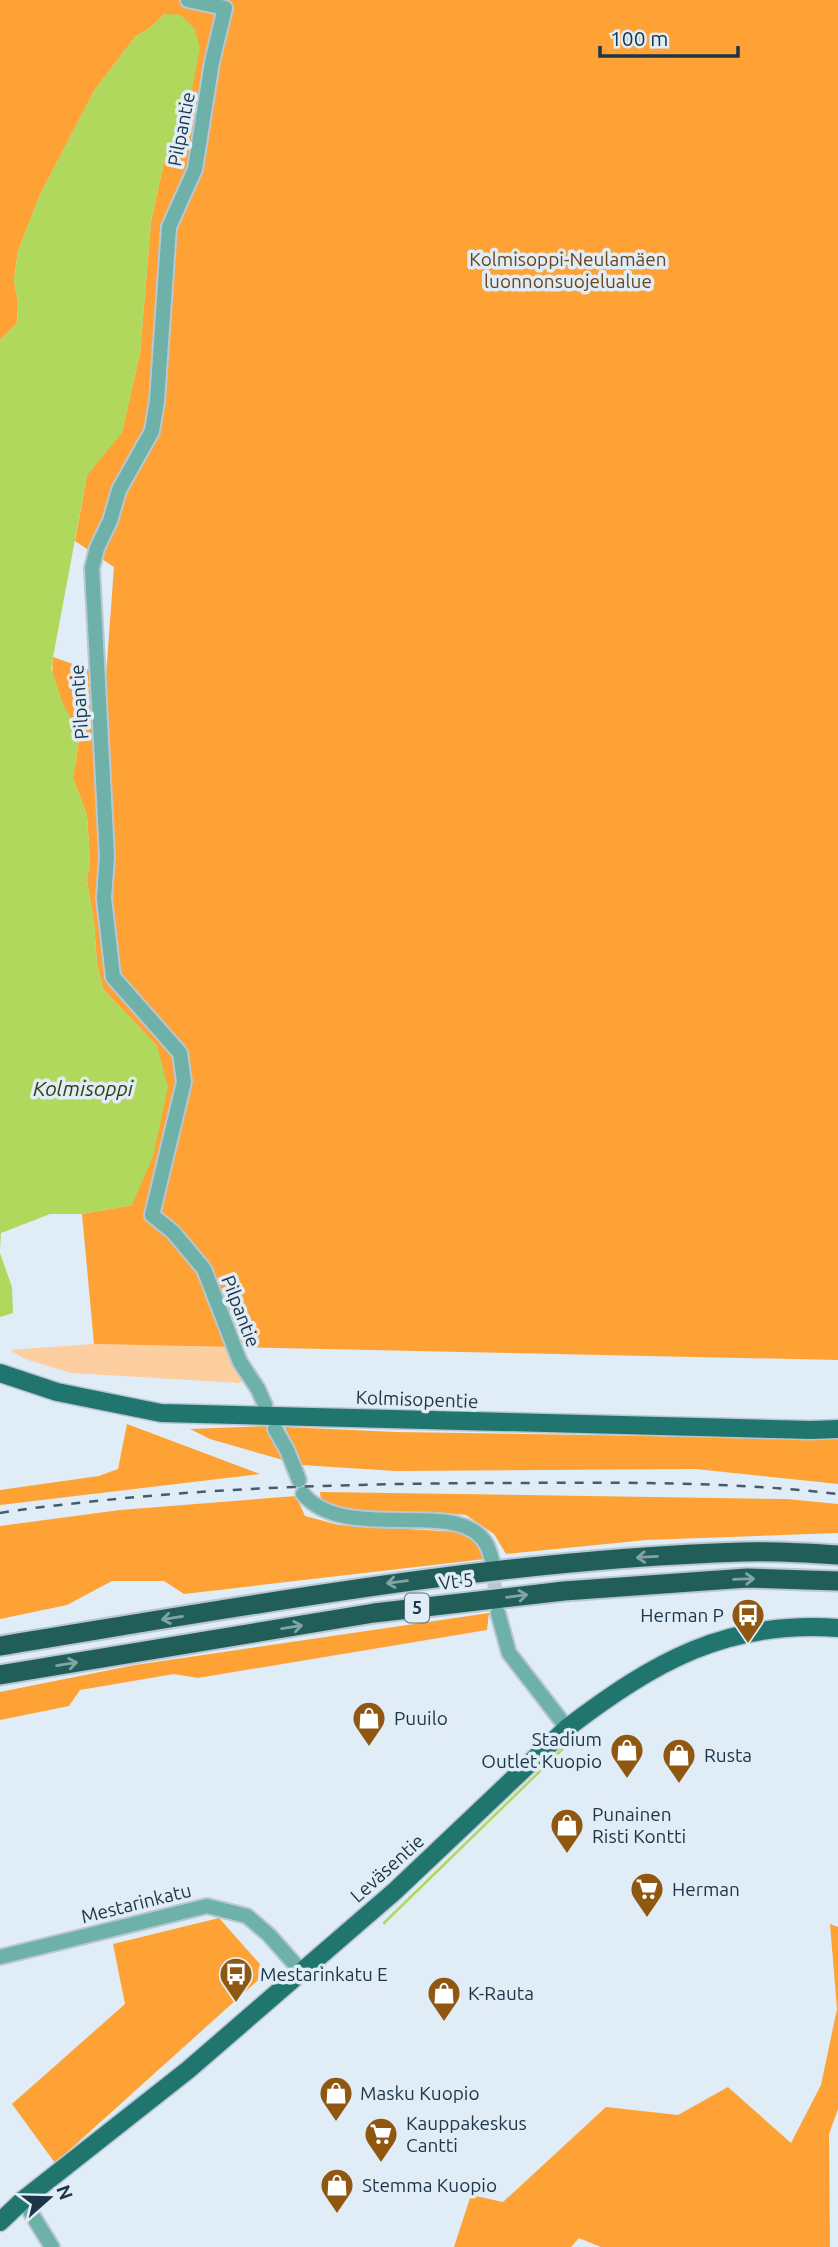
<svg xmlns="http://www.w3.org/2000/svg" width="838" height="2247" font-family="Ubuntu,sans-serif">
	<rect width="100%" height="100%" fill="#e0ecf6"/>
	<path fill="#fdcea0" d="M 94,1344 L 229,1347 L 244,1380 L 240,1383 L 71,1373 L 25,1359 L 10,1350 Z"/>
	<g fill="#fea236">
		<path d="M 0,0 L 838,0 L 838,1360 L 94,1344 L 82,1214 L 132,1205 L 157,1046 L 103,989 L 97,964 L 94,922 L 87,881 L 90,861 L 87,816 L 73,778 L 80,734 C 67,712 48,684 53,657 L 106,676 L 114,567 L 75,541 L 87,475 L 122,432 L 140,353 L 151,221 L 164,162 L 189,105 L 165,14 L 150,28 L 135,37 L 94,91 L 40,195 L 18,251 L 14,280 L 18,303 L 17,323 L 0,340 Z"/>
		<path d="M 127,1424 L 260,1474 L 0,1505 L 0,1490 L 99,1476 L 118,1469 Z"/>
		<path d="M 269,1426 L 283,1460 L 210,1439 L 190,1429 Z"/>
		<path d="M 285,1427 L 396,1432 L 838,1439 L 838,1484 L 696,1469 L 395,1471 L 302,1465 Z"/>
		<path d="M 320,1492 L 787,1499 L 838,1504 L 838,1533 L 646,1540 L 506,1554 L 494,1534 L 466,1515 L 433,1512 L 365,1513 L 321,1501 Z"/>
		<path d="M 296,1496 L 305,1516 L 339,1525 L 459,1532 C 475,1537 481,1543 485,1559 L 184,1594 L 164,1581 L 112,1581 L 67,1605 L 0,1619 L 0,1526 L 120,1510 Z"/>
		<path d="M 489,1613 L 487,1630 L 198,1678 L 174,1674 L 80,1690 L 69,1706 L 0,1720 L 0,1692 L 135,1665 Z"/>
		<path d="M 219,1918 L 267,1972 L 55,2163 L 12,2104 L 125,2004 L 113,1944 Z"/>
		<path d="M 830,1924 L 838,1927 L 838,2109 L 829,2134 L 830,2247 L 601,2247 L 579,2238 L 571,2247 L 454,2247 L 471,2195 L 503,2202 L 606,2107 L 678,2115 L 728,2087 L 791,2143 L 821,2085 L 837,2009 Z"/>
	</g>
	<g fill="#afd85c">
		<path d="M 165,14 L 181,15 L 195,29 L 200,48 L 189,105 L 164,162 L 151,221 L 140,353 L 122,433 L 87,475 L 51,668 L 63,704 L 80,734 L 73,778 L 87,816 L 90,861 L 87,881 L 94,922 L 97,964 L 103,989 L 157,1046 L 168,1087 L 153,1157 L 132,1205 L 82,1214 L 50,1214 L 1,1233 L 0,1251 L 0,340 L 17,323 L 18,303 L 14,280 L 18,251 L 40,195 L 94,91 L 135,37 L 150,28 Z"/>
		<path d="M 0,1253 L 12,1287 L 13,1313 L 0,1317 Z"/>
	</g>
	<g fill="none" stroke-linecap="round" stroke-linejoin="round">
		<path stroke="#afd85c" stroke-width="2.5" d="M 384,1923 L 576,1736"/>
		<path stroke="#b9c7d3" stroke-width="14" stroke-dasharray="14 7" stroke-linecap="butt" d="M 492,1562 L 497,1608"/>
		<defs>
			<g id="minor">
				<path d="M 188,0 L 225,8 L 212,62 L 195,169 L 169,227 L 157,401 L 152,431 L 119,490 L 110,521 L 97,548 L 92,568 L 107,856 L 104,898 L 113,977 L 180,1053 L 184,1082 L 152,1215 L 173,1232 L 204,1269 L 240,1362 L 258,1389 L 265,1405"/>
				<path d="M 275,1429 L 287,1450 L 299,1480"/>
				<path d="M 303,1494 C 344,1542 445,1501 480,1536 C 488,1543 489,1551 492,1560"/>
				<path d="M 498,1613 L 509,1653 L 567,1728"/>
				<path d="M 0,1957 L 207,1906 L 247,1916 L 269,1935 L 301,1971"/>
				<path d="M 23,2200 L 52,2247"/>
			</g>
			<g id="major">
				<path d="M 0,1373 L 57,1392 L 161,1413 L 811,1430 L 838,1429"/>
				<path d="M 0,2222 L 23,2200 L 188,2070 L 395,1891 L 567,1728 C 654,1662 726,1620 838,1628"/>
			</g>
			<g id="highway">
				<path d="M 0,1646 C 246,1606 492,1560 742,1552 C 774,1551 806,1553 838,1555"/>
				<path d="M 0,1675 L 374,1613 L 564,1591 L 747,1578 L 838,1581"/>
			</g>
		</defs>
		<use href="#minor" stroke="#b9c7d3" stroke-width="18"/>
		<use href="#major" stroke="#b9c7d3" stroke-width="21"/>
		<use href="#highway" stroke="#b9c7d3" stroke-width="23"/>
		<use href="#minor" stroke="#6db1a8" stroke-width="14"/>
		<use href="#major" stroke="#20766e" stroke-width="18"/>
		<use href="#highway" stroke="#215e57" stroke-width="19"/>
		<path stroke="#455c6e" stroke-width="2.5" stroke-dasharray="9 9" stroke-linecap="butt" d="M 0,1513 C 35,1507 70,1504 106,1500 C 231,1487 356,1484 482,1483 C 601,1483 720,1480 838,1494"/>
	</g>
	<defs><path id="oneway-shaft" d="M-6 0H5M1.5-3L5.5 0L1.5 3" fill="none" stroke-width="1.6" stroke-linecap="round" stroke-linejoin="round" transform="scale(1.75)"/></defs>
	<g stroke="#80a5a6">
		<use href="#oneway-shaft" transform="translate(647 1557) rotate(177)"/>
		<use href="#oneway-shaft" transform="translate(744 1579) rotate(-2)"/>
		<use href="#oneway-shaft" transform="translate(397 1582) rotate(173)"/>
		<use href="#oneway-shaft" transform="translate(517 1596) rotate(-7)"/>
		<use href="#oneway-shaft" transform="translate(172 1618) rotate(171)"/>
		<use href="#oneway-shaft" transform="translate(292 1627) rotate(-9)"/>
		<use href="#oneway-shaft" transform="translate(67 1664) rotate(-9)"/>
	</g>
	<defs>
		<symbol id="bus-pin" viewBox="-11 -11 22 30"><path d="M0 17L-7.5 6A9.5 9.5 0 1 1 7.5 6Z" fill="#905710" stroke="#e0ecf6"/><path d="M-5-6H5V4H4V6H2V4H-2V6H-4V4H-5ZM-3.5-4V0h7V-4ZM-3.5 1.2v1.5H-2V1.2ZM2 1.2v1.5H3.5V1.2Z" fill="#fff"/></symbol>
		<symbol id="shop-pin" viewBox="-11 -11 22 30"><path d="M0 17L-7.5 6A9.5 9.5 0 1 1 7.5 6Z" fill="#905710" stroke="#e0ecf6"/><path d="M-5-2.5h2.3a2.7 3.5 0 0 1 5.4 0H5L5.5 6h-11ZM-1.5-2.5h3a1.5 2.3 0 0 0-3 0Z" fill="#fff"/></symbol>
		<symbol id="supermarket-pin" viewBox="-11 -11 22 30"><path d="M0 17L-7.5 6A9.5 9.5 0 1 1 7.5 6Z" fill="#905710" stroke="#e0ecf6"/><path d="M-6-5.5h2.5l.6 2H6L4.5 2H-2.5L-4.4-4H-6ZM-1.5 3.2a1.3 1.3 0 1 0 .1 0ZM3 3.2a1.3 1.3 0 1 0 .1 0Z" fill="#fff"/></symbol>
	</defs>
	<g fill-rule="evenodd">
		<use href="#bus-pin" x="729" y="1596" width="38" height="52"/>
		<use href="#shop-pin" x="350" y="1699" width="38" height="52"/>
		<use href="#shop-pin" x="608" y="1731" width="38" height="52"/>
		<use href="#shop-pin" x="660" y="1736" width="38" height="52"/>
		<use href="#shop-pin" x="548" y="1806" width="38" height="52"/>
		<use href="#supermarket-pin" x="628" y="1870" width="38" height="52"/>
		<use href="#bus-pin" x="217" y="1955" width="38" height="52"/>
		<use href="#shop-pin" x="425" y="1974" width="38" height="52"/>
		<use href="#shop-pin" x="317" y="2074" width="38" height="52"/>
		<use href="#supermarket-pin" x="362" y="2115" width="38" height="52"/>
		<use href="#shop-pin" x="318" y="2166" width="38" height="52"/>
	</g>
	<g text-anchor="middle" stroke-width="7" stroke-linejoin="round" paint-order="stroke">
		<rect fill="#e0ecf6" stroke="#576c7d" stroke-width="2" x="405" y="1593.5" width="24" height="29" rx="5"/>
		<g font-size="18" font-weight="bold" fill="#1c3549">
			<text x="417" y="1614">5</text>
		</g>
		<g font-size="19" fill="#1c3549" stroke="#e0ecf6">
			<text transform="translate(181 129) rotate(-79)" y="7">Pilpantie</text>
			<text transform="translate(79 702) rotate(-94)" y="7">Pilpantie</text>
			<text transform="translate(241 1311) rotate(69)" y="7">Pilpantie</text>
			<text transform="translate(417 1399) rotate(2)" y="7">Kolmisopentie</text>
			<text transform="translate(456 1581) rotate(-7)" y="7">Vt 5</text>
			<text transform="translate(387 1868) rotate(-42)" y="7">Leväsentie</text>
			<text transform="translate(136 1903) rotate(-14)" y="7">Mestarinkatu</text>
		</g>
		<g font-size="19" fill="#6b451d" stroke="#e0ecf6">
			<text x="568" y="266">Kolmisoppi-Neulamäen<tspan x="568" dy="22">luonnonsuojelualue</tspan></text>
		</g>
		<g font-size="19" fill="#1c3549" stroke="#e0ecf6" text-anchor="start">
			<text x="724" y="1622" text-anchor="end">Herman P</text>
			<text x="394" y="1725">Puuilo</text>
			<text x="602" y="1746" text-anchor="end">Stadium<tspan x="602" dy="22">Outlet Kuopio</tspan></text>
			<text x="704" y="1762">Rusta</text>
			<text x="592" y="1821">Punainen<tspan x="592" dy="22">Risti Kontti</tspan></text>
			<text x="672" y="1896">Herman</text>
			<text x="260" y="1981">Mestarinkatu E</text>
			<text x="468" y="2000">K-Rauta</text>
			<text x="360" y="2100">Masku Kuopio</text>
			<text x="406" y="2130">Kauppakeskus<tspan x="406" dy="22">Cantti</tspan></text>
			<text x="362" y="2192">Stemma Kuopio</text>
		</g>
		<g font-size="21" font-style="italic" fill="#303f0d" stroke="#e0ecf6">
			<text x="83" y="1096">Kolmisoppi</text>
		</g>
	</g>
	<g transform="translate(49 2198) rotate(70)" stroke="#e0ecf6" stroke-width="5" paint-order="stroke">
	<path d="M0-5L12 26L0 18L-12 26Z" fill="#1c3549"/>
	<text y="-10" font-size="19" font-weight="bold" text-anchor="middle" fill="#1c3549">N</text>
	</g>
	<path d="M600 46v10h138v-10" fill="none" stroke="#1c3549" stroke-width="3.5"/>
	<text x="610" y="46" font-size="21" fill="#1c3549" stroke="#e0ecf6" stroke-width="5" paint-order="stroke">100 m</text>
</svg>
